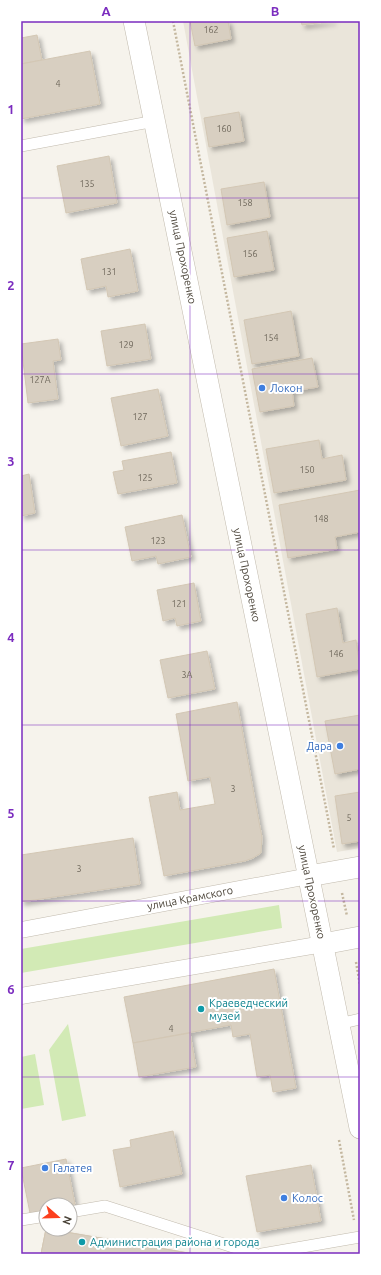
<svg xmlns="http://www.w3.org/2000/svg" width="381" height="1275" font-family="Ubuntu,sans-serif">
	<defs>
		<filter id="shadow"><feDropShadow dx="3.5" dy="3.5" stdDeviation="2" flood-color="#0004"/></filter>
	</defs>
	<rect width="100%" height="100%" fill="#f6f3ec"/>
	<path fill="#eae5da" d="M 183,21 L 360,21 L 360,848 L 337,852 Z"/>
	<g fill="#d2eab5">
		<path d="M 279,905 L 282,928 L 21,973 L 21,949 Z"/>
		<path d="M 68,1024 L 86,1116 L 62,1121 L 49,1050 Z"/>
		<path d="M 35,1054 L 44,1105 L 21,1109 L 21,1057 Z"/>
	</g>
	<g fill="#d8cfc1" stroke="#d3c7b4" filter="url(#shadow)">
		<path d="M 190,21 L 228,21 L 231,39 L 195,46 Z"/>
		<path d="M 301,21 L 333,21 L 302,25 Z"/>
		<path d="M 37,35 L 42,60 L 21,64 L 21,38 Z"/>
		<path d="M 90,51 L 100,104 L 21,119 L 21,64 Z"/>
		<path d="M 239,112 L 244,141 L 209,147 L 204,118 Z"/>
		<path d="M 109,156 L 117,203 L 66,213 L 57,166 Z"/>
		<path d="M 264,182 L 270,217 L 227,225 L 221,189 Z"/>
		<path d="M 267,231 L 274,270 L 234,277 L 227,238 Z"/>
		<path d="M 130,249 L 138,291 L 108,297 L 106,286 L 87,290 L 81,259 Z"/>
		<path d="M 291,311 L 299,356 L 252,364 L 244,320 Z"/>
		<path d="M 145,324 L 151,359 L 107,366 L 101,331 Z"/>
		<path d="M 58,339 L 61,360 L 53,361 L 58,399 L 28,403 L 21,344 Z"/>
		<path d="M 312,358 L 318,387 L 292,391 L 294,406 L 260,412 L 252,369 Z"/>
		<path d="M 158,389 L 168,436 L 121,446 L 111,398 Z"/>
		<path d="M 319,440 L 322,459 L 342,455 L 346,480 L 274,493 L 266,449 Z"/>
		<path d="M 171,452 L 177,483 L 118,494 L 113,472 L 124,470 L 122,461 Z"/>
		<path d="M 29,474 L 35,513 L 21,516 L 21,476 Z"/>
		<path d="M 360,490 L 360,532 L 335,537 L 337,549 L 288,558 L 279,505 Z"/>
		<path d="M 182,515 L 191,557 L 158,564 L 156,556 L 132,561 L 125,527 Z"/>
		<path d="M 194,583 L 201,621 L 177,626 L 175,618 L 163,621 L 157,590 Z"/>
		<path d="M 337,608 L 343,643 L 356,640 L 360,669 L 317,677 L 306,614 Z"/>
		<path d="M 207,651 L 215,689 L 168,698 L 160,660 Z"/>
		<path d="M 237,702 L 259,822 L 262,837 L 261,853 L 253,858 L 245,861 L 164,876 L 149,797 L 177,792 L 180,810 L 215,804 L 210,777 L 188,781 L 176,714 Z"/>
		<path d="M 360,715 L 360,769 L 335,774 L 325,721 Z"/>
		<path d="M 360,792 L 360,841 L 342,844 L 335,796 Z"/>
		<path d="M 133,838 L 140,884 L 21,902 L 21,855 Z"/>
		<path d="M 274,969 L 296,1088 L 273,1092 L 270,1075 L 257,1077 L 250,1034 L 233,1037 L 231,1025 L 133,1043 L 124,997 Z"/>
		<path d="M 190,1033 L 196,1067 L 139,1077 L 133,1043 Z"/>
		<path d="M 173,1131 L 182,1174 L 120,1187 L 113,1150 L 131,1147 L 130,1140 Z"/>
		<path d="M 66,1159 L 75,1204 L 46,1205 L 46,1210 L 30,1213 L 21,1168 Z"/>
		<path d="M 311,1165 L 321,1221 L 257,1232 L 246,1176 Z"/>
		<path d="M 46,1229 L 48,1229 L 194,1254 L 41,1254 Z"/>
		<path d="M 46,1229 L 48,1229 L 194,1254 L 41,1254 Z"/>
	</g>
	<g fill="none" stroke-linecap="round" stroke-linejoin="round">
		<defs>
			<g id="service">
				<path d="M 21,146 L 155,121"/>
				<path d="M 339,1024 L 360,1019"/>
				<path d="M 70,1212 L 105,1206 L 255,1254"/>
				<path d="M 21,1220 L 46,1216"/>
				<path d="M 262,1254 L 360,1237"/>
			</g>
			<g id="pedestrian">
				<path d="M 21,930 L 309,876"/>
				<path d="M 21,996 L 323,944"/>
			</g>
			<g id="minor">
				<path d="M 134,21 L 360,1128"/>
				<path d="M 309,876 L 360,867"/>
				<path d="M 323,944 L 360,937"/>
			</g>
		</defs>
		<use href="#service" stroke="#c2bbae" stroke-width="12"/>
		<use href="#pedestrian" stroke="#c2bbae" stroke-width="17"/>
		<use href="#minor" stroke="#c2bbae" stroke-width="22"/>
		<g stroke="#c4b79f" stroke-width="2.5" stroke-dasharray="2 2" stroke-linecap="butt">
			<path d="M 173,21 L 334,849"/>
			<path d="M 342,893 L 347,916"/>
			<path d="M 356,962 L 360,985"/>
			<path d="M 339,1140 L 354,1220"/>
		</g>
		<use href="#service" stroke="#fff" stroke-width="11"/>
		<use href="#pedestrian" stroke="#fff" stroke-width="16"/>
		<use href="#minor" stroke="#fff" stroke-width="21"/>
	</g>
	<path fill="none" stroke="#7b2cbf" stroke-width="1" stroke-opacity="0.55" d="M 190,21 L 190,1254M 21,198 L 360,198M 21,374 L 360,374M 21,550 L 360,550M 21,725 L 360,725M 21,901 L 360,901M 21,1077 L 360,1077"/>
	<g fill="#3f7fe0" stroke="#fff" stroke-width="1.5">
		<circle cx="262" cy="388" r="4"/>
		<circle cx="340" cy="746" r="4"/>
		<circle cx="45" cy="1168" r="4"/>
		<circle cx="284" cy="1198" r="4"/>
	</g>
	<g fill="#0f9aa8" stroke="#fff" stroke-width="1.5">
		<circle cx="201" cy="1009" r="4"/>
		<circle cx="82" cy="1242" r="4"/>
	</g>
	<g text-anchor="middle" stroke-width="4" stroke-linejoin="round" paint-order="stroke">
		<g font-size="9" fill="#6e675b">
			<text x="211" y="33">162</text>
			<text x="58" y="87">4</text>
			<text x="224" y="132">160</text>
			<text x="87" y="187">135</text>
			<text x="245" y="206">158</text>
			<text x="250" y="257">156</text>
			<text x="109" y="275">131</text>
			<text x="271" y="341">154</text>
			<text x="126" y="348">129</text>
			<text x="40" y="383">127А</text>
			<text x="140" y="420">127</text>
			<text x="307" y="473">150</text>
			<text x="145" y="481">125</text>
			<text x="321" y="522">148</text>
			<text x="158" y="544">123</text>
			<text x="179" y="607">121</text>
			<text x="336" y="657">146</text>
			<text x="187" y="678">3А</text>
			<text x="233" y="792">3</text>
			<text x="349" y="821">5</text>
			<text x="79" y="872">3</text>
			<text x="171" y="1032">4</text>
		</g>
		<g font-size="11" fill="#4b4439" stroke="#fff">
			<text transform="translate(183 257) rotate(78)" y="4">улица Прохоренко</text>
			<text transform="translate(247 575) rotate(78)" y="4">улица Прохоренко</text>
			<text transform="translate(312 892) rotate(78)" y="4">улица Прохоренко</text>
			<text transform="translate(190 898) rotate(-11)" y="4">улица Крамского</text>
		</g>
		<g font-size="11" fill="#366cbe" stroke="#fff" text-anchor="start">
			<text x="270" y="392">Локон</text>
			<text x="332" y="750" text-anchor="end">Дара</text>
			<text x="53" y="1172">Галатея</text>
			<text x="292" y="1202">Колос</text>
		</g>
		<g font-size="11" fill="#0d838f" stroke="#fff" text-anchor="start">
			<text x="209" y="1007">Краеведческий<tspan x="209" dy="13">музей</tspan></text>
			<text x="90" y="1246">Администрация района и города</text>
		</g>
	</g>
	<rect width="381" height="1275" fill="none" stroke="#ffffff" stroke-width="44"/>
	<g transform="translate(58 1217) rotate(110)"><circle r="19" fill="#ffffff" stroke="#b7b4b0"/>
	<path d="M0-3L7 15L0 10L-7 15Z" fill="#fc3f1d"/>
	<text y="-6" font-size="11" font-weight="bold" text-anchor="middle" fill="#4b4439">N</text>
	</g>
	<rect x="22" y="22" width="337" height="1231" fill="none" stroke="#7b2cbf" stroke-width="1.5"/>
	<g font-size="13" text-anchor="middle" font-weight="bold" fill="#7b2cbf">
		<text x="106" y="16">A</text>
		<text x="275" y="16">B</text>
		<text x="11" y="114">1</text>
		<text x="11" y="290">2</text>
		<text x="11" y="466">3</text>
		<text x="11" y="642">4</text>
		<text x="11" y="818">5</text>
		<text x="11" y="994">6</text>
		<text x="11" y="1170">7</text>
	</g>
</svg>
